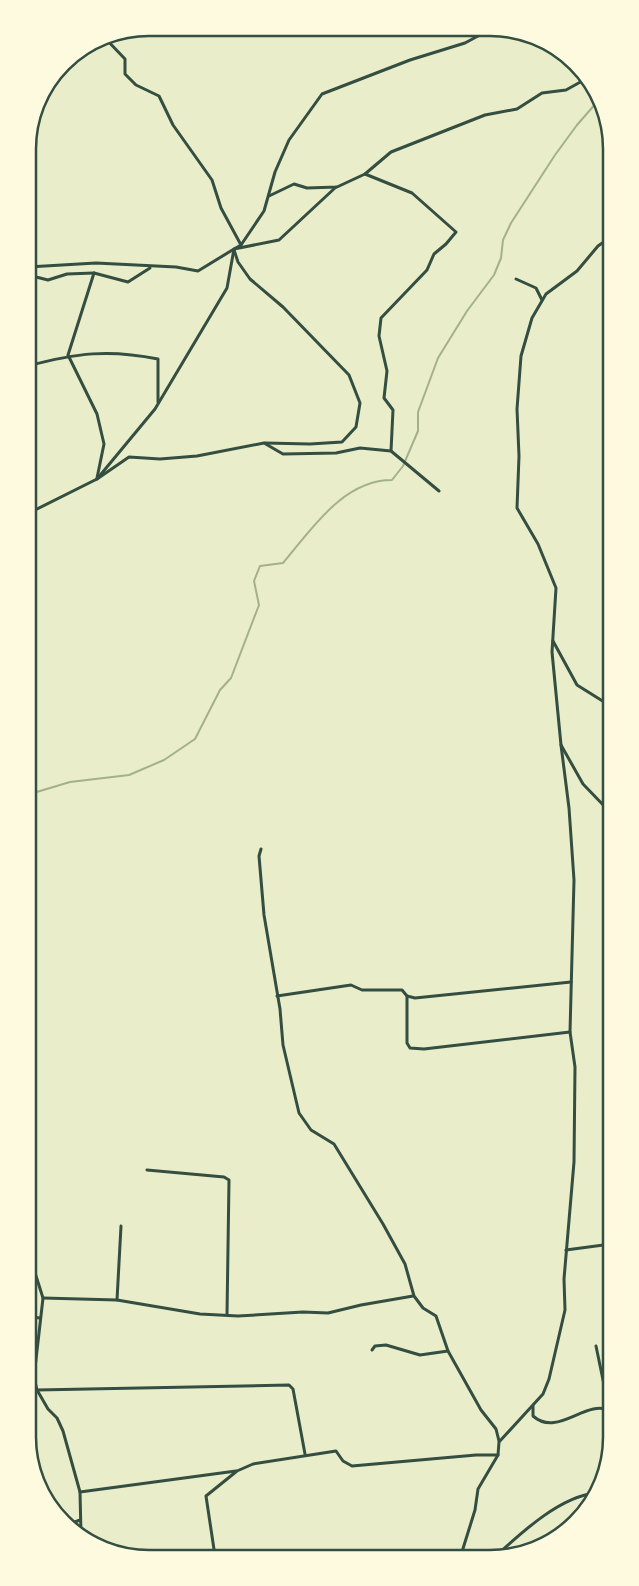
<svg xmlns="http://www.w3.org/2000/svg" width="639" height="1586" font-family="Quicksand,sans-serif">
	<rect width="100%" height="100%" fill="#e9edc9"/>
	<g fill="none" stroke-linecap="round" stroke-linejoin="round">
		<path stroke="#a3b18a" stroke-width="2" d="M 30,794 L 70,782 L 129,775 L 164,760 L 195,739 L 220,690 L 231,678 L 259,605 L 254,581 L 260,566 L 283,563 C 312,529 343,480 392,480 L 403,466 L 418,431 L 418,412 L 438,358 L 467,311 L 494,275 L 501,258 L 503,240 L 511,223 L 555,155 L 577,125 L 597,102"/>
		<g stroke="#344e41" stroke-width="3">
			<path d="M 104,37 L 125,59 L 125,74 L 136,85 L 159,96 L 173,125 L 212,180 L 221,208 L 241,245"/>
			<path d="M 365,174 L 412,193 L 456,232 L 446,244 L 434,254 L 427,270 L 381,318 L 379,336 L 387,371 L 384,398 L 393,410 L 391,451"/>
			<path d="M 269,196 L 294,184 L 307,188 L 337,187 L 365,174 L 391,152 L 485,115 L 517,109 L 542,93 L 566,90 L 584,80"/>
			<path d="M 608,239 L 598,246 L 577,271 L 546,294 L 532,318 L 521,356 L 517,409 L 519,456 L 517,508 L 538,544 L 556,588 L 552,652 L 561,745 L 583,784 L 609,811"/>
			<path d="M 234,250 L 238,262 L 250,279 L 283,307 L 349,375 L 360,403 L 356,427 L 342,442 L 310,444 L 265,443"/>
			<path d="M 28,267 L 96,263 L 176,267 L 198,271 L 234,249 L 279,240 L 336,187"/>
			<path d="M 28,275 L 48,280 L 67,274 L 94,273"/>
			<path d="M 516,279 L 536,288 L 542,300"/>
			<path d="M 28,366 C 76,353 109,349 158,359 L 158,402"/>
			<path d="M 97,478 L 104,444 L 97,414 L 68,355 L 94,273 L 128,282 L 150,268"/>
			<path d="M 97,479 L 155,409 L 227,288 L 234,249 L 241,245 L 264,211 L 275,172 L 289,140 L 322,94 L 410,60 L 465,43 L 478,36 L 481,30"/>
			<path d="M 29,513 L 97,479 L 129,457 L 160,459 L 197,456 L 264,443 L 283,454 L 336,453 L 360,448 L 391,451 L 439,491"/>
			<path d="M 553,641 L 577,685 L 609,705"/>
			<path d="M 261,849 L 259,856 L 264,915 L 280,1009 L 283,1045 L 299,1113 L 311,1130 L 334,1144 L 383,1224 L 405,1264 L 414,1296 L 423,1308 L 436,1316 L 448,1351 L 481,1410 L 496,1429 L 499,1441"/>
			<path d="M 277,996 L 351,985 L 362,990 L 402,990 L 407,996 L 415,998 L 571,982"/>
			<path d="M 407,996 L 407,1043 L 410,1048 L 424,1049 L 570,1032"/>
			<path d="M 147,1170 L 224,1177 L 229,1180 L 227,1315"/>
			<path d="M 566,1250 L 611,1244"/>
			<path d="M 31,1260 L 43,1298 L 34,1377 L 37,1390 L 48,1409 L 57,1418 L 63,1431 L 80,1492 L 81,1534"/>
			<path d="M 43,1298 L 117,1300 L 200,1314 L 238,1316 L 303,1312 L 328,1313 L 361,1305 L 413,1296"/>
			<path d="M 117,1300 L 121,1226"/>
			<path d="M 31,1317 L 40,1318"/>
			<path d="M 596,1346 L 609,1409"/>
			<path d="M 372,1350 L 375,1346 L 386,1345 L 420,1355 L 448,1351"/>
			<path d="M 37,1390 L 289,1385 L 293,1389 L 305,1454"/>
			<path d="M 533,1406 L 533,1416 C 558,1438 586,1398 611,1411"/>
			<path d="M 80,1492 L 236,1471"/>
			<path d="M 67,1525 L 80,1520"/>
			<path d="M 461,1555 L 475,1510 L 478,1489 L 498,1455 L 499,1442 L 543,1394 L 549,1379 L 565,1310 L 564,1279 L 574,1162 L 575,1067 L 570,1032 L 574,880 L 569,808 L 561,745"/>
			<path d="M 497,1555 C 522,1532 561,1496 596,1493"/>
			<path d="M 215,1556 L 206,1496 L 237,1471 L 253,1464 L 336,1451 L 343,1461 L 352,1466 L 476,1455 L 498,1455"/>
		</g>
	</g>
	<path d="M0 0H639V1586H0ZM149 36H490A113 113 0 0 1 603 149V1437A113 113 0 0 1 490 1550H149A113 113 0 0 1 36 1437V149A113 113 0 0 1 149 36Z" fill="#fefae0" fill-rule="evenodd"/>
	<path fill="none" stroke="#344e41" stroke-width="2.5" d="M149 36H490A113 113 0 0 1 603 149V1437A113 113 0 0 1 490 1550H149A113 113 0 0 1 36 1437V149A113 113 0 0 1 149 36Z"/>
</svg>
